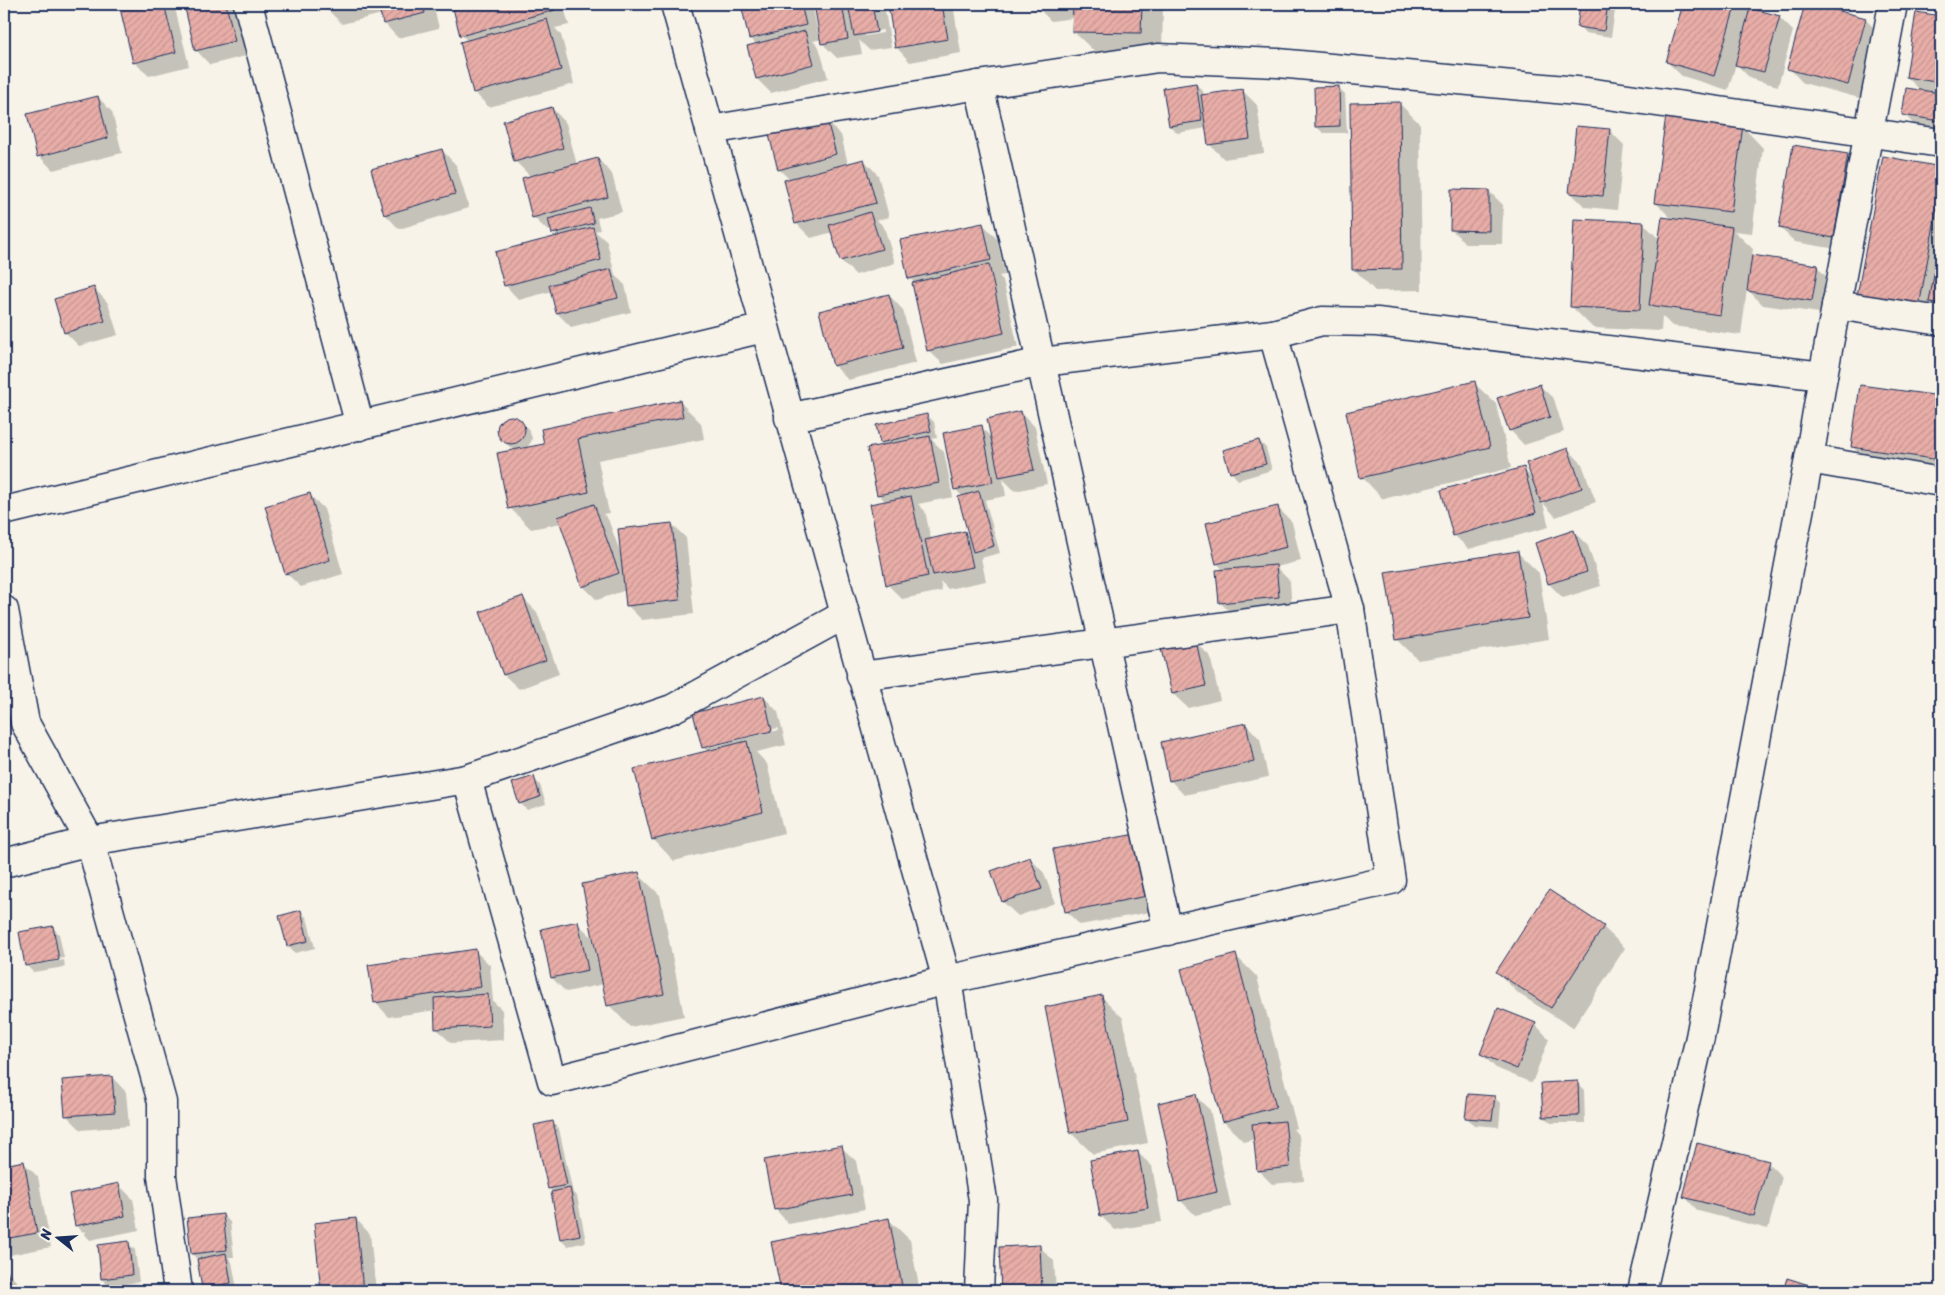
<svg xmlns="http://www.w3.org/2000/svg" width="1945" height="1295" font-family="Sriracha,sans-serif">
	<defs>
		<pattern id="building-hatch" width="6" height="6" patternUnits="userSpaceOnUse" patternTransform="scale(1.25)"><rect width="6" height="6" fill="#e8ada7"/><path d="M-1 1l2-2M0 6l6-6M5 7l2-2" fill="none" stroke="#c69592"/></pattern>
	</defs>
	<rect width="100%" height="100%" fill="#f7f3e8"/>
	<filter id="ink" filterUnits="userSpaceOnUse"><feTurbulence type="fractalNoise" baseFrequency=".02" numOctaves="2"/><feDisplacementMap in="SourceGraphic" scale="10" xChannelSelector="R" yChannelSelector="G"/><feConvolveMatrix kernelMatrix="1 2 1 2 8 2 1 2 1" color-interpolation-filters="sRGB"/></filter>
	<g filter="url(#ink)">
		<g fill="#0003" fill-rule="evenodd">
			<path d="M 120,4 L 174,4 L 189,66 L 149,76 L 134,62 Z"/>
			<path d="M 185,4 L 236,4 L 249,55 L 210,65 L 196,50 Z"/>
			<path d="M 326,4 L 433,4 L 439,28 L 398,38 L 384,23 L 382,14 L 342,24 L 328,10 Z"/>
			<path d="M 453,4 L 563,4 L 569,25 L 555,28 L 561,35 L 574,84 L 489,107 L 475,93 L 462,43 L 468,42 L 462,35 Z"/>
			<path d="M 742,4 L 812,4 L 819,38 L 822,38 L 816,4 L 884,4 L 891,47 L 869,50 L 859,40 L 862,54 L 837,58 L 823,44 L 822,39 L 813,41 L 819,47 L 828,78 L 771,93 L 757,79 L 757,45 L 750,38 ZM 883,30 L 883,33 L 865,36 L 865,33 Z"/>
			<path d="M 889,4 L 953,4 L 961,53 L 910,62 L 896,47 Z"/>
			<path d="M 1036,4 L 1163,4 L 1162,54 L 1095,52 L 1073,31 L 1074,18 L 1051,21 L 1036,6 Z"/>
			<path d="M 1581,4 L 1616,4 L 1611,37 L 1585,33 L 1578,26 Z"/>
			<path d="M 1685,4 L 1753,4 L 1752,10 L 1779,17 L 1793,31 L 1778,86 L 1751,79 L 1736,64 L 1728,90 L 1682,76 L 1667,62 Z"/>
			<path d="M 1806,4 L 1866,20 L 1880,34 L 1863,99 L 1803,83 L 1789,68 Z"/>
			<path d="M 1917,14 L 1941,18 L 1941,132 L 1918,129 L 1904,114 L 1922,92 L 1907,77 Z"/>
			<path d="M 1196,84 L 1203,91 L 1204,96 L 1243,91 L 1257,105 L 1264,153 L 1224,159 L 1209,144 L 1207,128 L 1177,133 L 1170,126 Z"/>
			<path d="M 1338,87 L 1345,94 L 1347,133 L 1323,133 L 1316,126 Z"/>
			<path d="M 98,97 L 112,112 L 122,153 L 53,170 L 39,156 Z"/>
			<path d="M 1399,103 L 1420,124 L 1422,290 L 1375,291 L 1354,269 Z"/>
			<path d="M 552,108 L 566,123 L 577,165 L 598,159 L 612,174 L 622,212 L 597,218 L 600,230 L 595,231 L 607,242 L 615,275 L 625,285 L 631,312 L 571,327 L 557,313 L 552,291 L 519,300 L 505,285 L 557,237 L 552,230 L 548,231 L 533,217 L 531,177 L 515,161 Z"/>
			<path d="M 826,121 L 841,135 L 848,164 L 864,160 L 878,175 L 889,217 L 877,220 L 884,227 L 895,263 L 856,275 L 841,261 L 833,232 L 811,238 L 796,223 L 790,180 L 779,169 Z"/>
			<path d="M 1742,126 L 1763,148 L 1752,233 L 1734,231 L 1753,249 L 1752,256 L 1817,267 L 1831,281 L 1826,314 L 1763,305 L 1747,289 L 1741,335 L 1672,326 L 1662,316 L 1661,331 L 1593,328 L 1572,307 L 1644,224 L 1660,240 L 1673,220 L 1655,202 Z"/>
			<path d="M 1609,130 L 1624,145 L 1617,210 L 1585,207 L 1570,192 Z"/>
			<path d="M 442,150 L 456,165 L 469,208 L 399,229 L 385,214 Z"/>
			<path d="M 1847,155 L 1862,169 L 1848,251 L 1795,242 L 1780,228 Z"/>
			<path d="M 1884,158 L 1941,168 L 1941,322 L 1880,317 Z"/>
			<path d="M 1489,191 L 1503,205 L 1502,244 L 1466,244 L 1452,230 Z"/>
			<path d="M 983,224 L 997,239 L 1005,275 L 999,276 L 1003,280 L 1018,347 L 943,364 L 928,350 L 915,283 L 909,278 Z"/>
			<path d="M 94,288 L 108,303 L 118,335 L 79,346 L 65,332 Z"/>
			<path d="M 889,295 L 903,310 L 916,363 L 848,380 L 834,365 Z"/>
			<path d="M 1474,383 L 1496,404 L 1511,468 L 1383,499 L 1362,477 Z"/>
			<path d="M 1539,385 L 1554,399 L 1564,432 L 1524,445 L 1510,430 Z"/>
			<path d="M 1861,386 L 1941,397 L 1941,478 L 1873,468 L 1852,446 Z"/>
			<path d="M 679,401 L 701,423 L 704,439 L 598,460 L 609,513 L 603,514 L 608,519 L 622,557 L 672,524 L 686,538 L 694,614 L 642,620 L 628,606 L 626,590 L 597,600 L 583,586 L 561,523 L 531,529 L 510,508 L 517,451 L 510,447 L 502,440 L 498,432 L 498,428 L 500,423 L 506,418 L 514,417 L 522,422 L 529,430 L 532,438 L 531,442 L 526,449 L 546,445 Z"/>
			<path d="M 1021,412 L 1035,427 L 1047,484 L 1015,491 L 1003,479 L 1006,496 L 985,500 L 1000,553 L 981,558 L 986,581 L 948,589 L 940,581 L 942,591 L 902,599 L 888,585 L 871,505 L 886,502 L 878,494 L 885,446 L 881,442 L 927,415 L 934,422 L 937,438 L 931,439 L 944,452 L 953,497 L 918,504 L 925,511 L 931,539 L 964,532 L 970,538 L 963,497 L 955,489 L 981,427 L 992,438 Z"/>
			<path d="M 1259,441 L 1266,448 L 1272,470 L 1238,480 L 1232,473 L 1225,451 Z"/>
			<path d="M 1568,449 L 1582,464 L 1596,502 L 1556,517 L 1543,503 L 1549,527 L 1469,549 L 1454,535 L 1523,469 L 1533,479 Z"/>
			<path d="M 309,494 L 324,509 L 343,574 L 301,587 L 286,573 Z"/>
			<path d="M 1277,507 L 1292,522 L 1301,561 L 1276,567 L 1290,581 L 1292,611 L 1234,617 L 1220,602 L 1224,571 L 1217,563 Z"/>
			<path d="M 1574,532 L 1588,546 L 1601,586 L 1563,598 L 1549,584 L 1536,544 Z"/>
			<path d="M 1517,552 L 1539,573 L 1549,639 L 1418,660 L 1397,639 Z"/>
			<path d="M 523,598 L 537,612 L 559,674 L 519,689 L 504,675 L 482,613 Z"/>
			<path d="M 1195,642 L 1210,656 L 1220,700 L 1188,708 L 1173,694 L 1162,650 Z"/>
			<path d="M 764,697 L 778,712 L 786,745 L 756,752 L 767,764 L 784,833 L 674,861 L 653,839 L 708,752 L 703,747 ZM 778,728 L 779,730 L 711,747 L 711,744 Z"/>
			<path d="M 1246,724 L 1260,739 L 1268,777 L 1184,795 L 1170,780 Z"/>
			<path d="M 533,778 L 540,785 L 546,804 L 527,810 L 520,803 Z"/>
			<path d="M 4,801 L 8,825 L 4,825 Z"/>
			<path d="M 1135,835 L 1161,910 L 1080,925 L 1066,911 Z"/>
			<path d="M 1030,858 L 1044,873 L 1055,903 L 1018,916 L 1003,902 L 992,872 Z"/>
			<path d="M 638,874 L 660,895 L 684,1016 L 630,1027 L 609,1005 L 604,984 L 566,992 L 552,978 L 577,923 L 592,937 L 598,966 L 600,966 Z"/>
			<path d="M 300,911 L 307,918 L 315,948 L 295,953 L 288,946 L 281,917 Z"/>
			<path d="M 52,927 L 59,934 L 64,958 L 30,964 L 30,966 L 64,960 L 65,967 L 33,972 L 26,965 Z"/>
			<path d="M 1603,927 L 1625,948 L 1573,1028 L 1519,994 L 1497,972 Z"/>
			<path d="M 475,951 L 490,965 L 493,1001 L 502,1010 L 504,1040 L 451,1043 L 437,1029 L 436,1010 L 389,1017 L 375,1002 Z"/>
			<path d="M 1235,955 L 1257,977 L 1297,1128 L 1293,1129 L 1299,1136 L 1304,1181 L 1272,1184 L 1258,1170 L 1255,1139 L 1244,1142 L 1223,1121 Z"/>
			<path d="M 1102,997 L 1123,1018 L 1148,1143 L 1093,1154 L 1071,1133 L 1046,1008 Z"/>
			<path d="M 1535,1024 L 1549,1039 L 1532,1083 L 1496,1068 L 1481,1054 Z"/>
			<path d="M 112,1077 L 126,1092 L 129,1126 L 81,1130 L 67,1116 Z"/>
			<path d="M 1577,1083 L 1584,1090 L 1585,1123 L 1551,1123 L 1544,1117 Z"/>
			<path d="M 1195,1096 L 1210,1110 L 1231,1207 L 1195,1215 L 1180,1200 Z"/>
			<path d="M 1494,1097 L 1501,1104 L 1499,1127 L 1474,1125 L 1467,1118 Z"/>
			<path d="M 552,1122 L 559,1129 L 573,1193 L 577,1196 L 586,1242 L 568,1246 L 561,1239 L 553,1193 L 550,1189 L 535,1126 Z"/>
			<path d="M 841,1147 L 856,1161 L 865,1209 L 789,1224 L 775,1209 Z"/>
			<path d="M 1137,1152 L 1152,1166 L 1162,1222 L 1115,1230 L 1101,1216 L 1091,1161 Z"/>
			<path d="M 23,1162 L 38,1177 L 51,1247 L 4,1256 L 4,1166 Z"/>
			<path d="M 1768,1163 L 1782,1177 L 1768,1229 L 1698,1211 L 1684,1196 Z"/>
			<path d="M 119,1185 L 133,1199 L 139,1230 L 90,1240 L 76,1225 Z"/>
			<path d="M 223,1215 L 230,1222 L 234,1257 L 228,1257 L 232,1262 L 237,1289 L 206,1291 L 203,1288 L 198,1260 L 192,1254 Z"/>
			<path d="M 356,1219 L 370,1234 L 376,1291 L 322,1291 L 315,1224 Z"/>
			<path d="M 888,1219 L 910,1240 L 920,1291 L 782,1291 L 773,1243 Z"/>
			<path d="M 128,1243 L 135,1250 L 139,1282 L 109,1286 L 102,1279 Z"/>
			<path d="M 1040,1247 L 1054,1261 L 1056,1291 L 1002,1291 L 1000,1248 Z"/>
			<path d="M 7,1272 L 21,1286 L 22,1291 L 4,1291 L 4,1273 Z"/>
		</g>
		<g fill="url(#building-hatch)" stroke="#1b2f5e">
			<path d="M 119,4 L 164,4 L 176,52 L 133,63 Z"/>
			<path d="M 184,4 L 226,4 L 235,41 L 195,51 Z"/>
			<path d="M 325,4 L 353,4 L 327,10 Z"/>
			<path d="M 378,4 L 423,4 L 425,13 L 383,24 Z"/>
			<path d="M 452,4 L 553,4 L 555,10 L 460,36 Z"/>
			<path d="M 741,4 L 801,4 L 806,25 L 749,39 Z"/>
			<path d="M 814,4 L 842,4 L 848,39 L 821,44 Z"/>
			<path d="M 848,4 L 872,4 L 877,32 L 854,36 Z"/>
			<path d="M 888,4 L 942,4 L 948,39 L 895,48 Z"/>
			<path d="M 1035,4 L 1064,4 L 1035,7 Z"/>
			<path d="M 1073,4 L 1142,4 L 1141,33 L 1072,32 Z"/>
			<path d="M 1580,4 L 1608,4 L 1604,31 L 1577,27 Z"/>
			<path d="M 1683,4 L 1736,4 L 1714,76 L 1666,62 Z"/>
			<path d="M 1805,4 L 1813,4 L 1866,18 L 1848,85 L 1787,69 Z"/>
			<path d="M 1750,8 L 1780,16 L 1764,72 L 1735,65 Z"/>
			<path d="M 1916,12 L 1941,16 L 1941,83 L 1906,77 Z"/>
			<path d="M 547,19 L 561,70 L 473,93 L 460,42 Z"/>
			<path d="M 805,31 L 814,64 L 756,79 L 747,46 Z"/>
			<path d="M 1196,83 L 1202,121 L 1169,126 L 1163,88 Z"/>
			<path d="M 1339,86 L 1340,126 L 1315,127 L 1314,87 Z"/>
			<path d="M 1906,88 L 1941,93 L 1941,121 L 1902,115 Z"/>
			<path d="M 1243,89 L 1250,139 L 1208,145 L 1201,95 Z"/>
			<path d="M 98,96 L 108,138 L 37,157 L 27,114 Z"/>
			<path d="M 1400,102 L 1402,269 L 1352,270 L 1350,103 Z"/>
			<path d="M 552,107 L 563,148 L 514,162 L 503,121 Z"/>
			<path d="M 1666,115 L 1743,125 L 1731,212 L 1654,203 Z"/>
			<path d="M 827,120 L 836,154 L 778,170 L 769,135 Z"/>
			<path d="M 1576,126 L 1610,129 L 1603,196 L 1569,193 Z"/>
			<path d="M 1793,145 L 1848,154 L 1834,238 L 1779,228 Z"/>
			<path d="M 442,149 L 455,194 L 384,215 L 371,169 Z"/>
			<path d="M 1883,156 L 1941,167 L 1941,186 L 1919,307 L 1857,296 Z"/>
			<path d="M 598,158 L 608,197 L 532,218 L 522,178 Z"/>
			<path d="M 864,159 L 876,203 L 795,224 L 784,180 Z"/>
			<path d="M 1451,189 L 1489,190 L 1489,231 L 1450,230 Z"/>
			<path d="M 590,208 L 594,223 L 552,234 L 548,219 Z"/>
			<path d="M 870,212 L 882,249 L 840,261 L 829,225 Z"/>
			<path d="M 1662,217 L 1732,227 L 1720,315 L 1649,305 Z"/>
			<path d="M 1574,219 L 1644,222 L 1640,310 L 1570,307 Z"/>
			<path d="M 983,223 L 991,260 L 908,279 L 900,240 Z"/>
			<path d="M 593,227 L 601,260 L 504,286 L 495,252 Z"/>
			<path d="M 1941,236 L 1941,304 L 1929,302 Z"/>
			<path d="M 1752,255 L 1818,265 L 1812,301 L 1747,291 Z"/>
			<path d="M 989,264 L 1004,333 L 927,351 L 912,283 Z"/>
			<path d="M 611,269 L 618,298 L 556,313 L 549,285 Z"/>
			<path d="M 94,287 L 105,321 L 64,333 L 54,299 Z"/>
			<path d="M 889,294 L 903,348 L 833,366 L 819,311 Z"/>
			<path d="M 1475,381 L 1490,447 L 1360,478 L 1346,412 Z"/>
			<path d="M 1540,384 L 1550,417 L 1509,431 L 1497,398 Z"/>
			<path d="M 1860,385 L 1941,396 L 1940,460 L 1851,447 Z"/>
			<path d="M 680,400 L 683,417 L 578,439 L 589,492 L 508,509 L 497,453 L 544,444 L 541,429 Z"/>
			<path d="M 1021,411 L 1034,470 L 999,477 L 987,419 Z"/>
			<path d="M 927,414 L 931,431 L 880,443 L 876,425 Z"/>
			<circle cx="511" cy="430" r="14"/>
			<path d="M 982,425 L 993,482 L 954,490 L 943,433 Z"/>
			<path d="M 930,436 L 939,483 L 877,495 L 867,448 Z"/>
			<path d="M 1259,440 L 1266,464 L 1230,473 L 1223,450 Z"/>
			<path d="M 1568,448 L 1582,488 L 1541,503 L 1526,463 Z"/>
			<path d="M 1524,467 L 1536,513 L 1453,536 L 1441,490 Z"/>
			<path d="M 979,491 L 994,546 L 973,552 L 958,497 Z"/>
			<path d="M 310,493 L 330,560 L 285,574 L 265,506 Z"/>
			<path d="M 911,496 L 928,576 L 886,585 L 870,504 Z"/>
			<path d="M 594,504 L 619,573 L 582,587 L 558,517 Z"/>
			<path d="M 1278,506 L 1287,547 L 1216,564 L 1206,523 Z"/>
			<path d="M 672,523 L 680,600 L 626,606 L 618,529 Z"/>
			<path d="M 1574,530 L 1587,572 L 1548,584 L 1535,543 Z"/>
			<path d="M 965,531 L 973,567 L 933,575 L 925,540 Z"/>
			<path d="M 1518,551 L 1528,618 L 1396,640 L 1385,572 Z"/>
			<path d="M 1276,565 L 1279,597 L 1219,603 L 1216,570 Z"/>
			<path d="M 523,596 L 546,660 L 503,675 L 480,612 Z"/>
			<path d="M 1196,641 L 1206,686 L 1172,694 L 1161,649 Z"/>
			<path d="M 764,696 L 772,731 L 702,748 L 693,713 Z"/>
			<path d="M 1246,723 L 1254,762 L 1169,781 L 1161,742 Z"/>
			<path d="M 747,741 L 763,812 L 652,840 L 634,769 Z"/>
			<path d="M 534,776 L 540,797 L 519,804 L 512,783 Z"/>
			<path d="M 1136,834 L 1147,896 L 1065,912 L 1053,849 Z"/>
			<path d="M 1030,857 L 1042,889 L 1002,902 L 991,871 Z"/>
			<path d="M 639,872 L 664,994 L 607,1006 L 582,884 Z"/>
			<path d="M 1549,890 L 1604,926 L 1551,1008 L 1496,972 Z"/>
			<path d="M 301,910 L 308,941 L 287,946 L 279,916 Z"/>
			<path d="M 578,921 L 588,970 L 551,978 L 541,929 Z"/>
			<path d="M 53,926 L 59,960 L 25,966 L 19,932 Z"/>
			<path d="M 476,949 L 481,987 L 374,1003 L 368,965 Z"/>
			<path d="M 1236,954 L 1276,1107 L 1222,1122 L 1181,969 Z"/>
			<path d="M 488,994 L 490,1026 L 435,1029 L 434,998 Z"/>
			<path d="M 1102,995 L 1128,1122 L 1070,1133 L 1045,1007 Z"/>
			<path d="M 1498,1008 L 1536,1023 L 1517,1069 L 1480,1054 Z"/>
			<path d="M 112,1076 L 115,1112 L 65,1116 L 62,1080 Z"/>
			<path d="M 1578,1081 L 1579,1116 L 1543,1117 L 1541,1083 Z"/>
			<path d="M 1196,1094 L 1217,1192 L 1179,1201 L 1158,1103 Z"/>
			<path d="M 1468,1094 L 1495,1096 L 1492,1120 L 1465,1118 Z"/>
			<path d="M 553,1121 L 567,1185 L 548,1189 L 534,1125 Z"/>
			<path d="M 1285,1121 L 1290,1167 L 1257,1171 L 1252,1124 Z"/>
			<path d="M 1697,1143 L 1769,1161 L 1754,1216 L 1683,1197 Z"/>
			<path d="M 842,1145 L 852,1195 L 774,1210 L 764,1160 Z"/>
			<path d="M 1138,1151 L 1148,1208 L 1100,1216 L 1090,1160 Z"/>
			<path d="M 24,1161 L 37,1233 L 4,1239 L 4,1165 Z"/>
			<path d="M 119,1183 L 125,1216 L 75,1226 L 69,1194 Z"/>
			<path d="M 570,1188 L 580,1235 L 560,1239 L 551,1192 Z"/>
			<path d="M 223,1214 L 227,1250 L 191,1254 L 187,1218 Z"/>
			<path d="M 356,1218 L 363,1291 L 321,1291 L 314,1223 Z"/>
			<path d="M 889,1218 L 903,1291 L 781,1291 L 771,1242 Z"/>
			<path d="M 1941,1219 L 1941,1246 L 1935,1245 Z"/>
			<path d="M 129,1241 L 132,1275 L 101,1279 L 98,1245 Z"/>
			<path d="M 1040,1245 L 1042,1291 L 1001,1291 L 999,1247 Z"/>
			<path d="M 226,1253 L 231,1283 L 202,1288 L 197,1259 Z"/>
			<path d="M 4,1271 L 7,1271 L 12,1291 L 4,1291 Z"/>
			<path d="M 1787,1278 L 1828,1291 L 1783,1291 Z"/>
		</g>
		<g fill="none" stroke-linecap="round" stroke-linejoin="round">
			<defs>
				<g id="minor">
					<path d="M 248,4 L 360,426"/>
					<path d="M 675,4 L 947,980 L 983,1200 L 979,1291"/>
					<path d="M 979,85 L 1168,931"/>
					<path d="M 710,130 L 979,85 L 1158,58 L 1278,63 L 1587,92 L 1941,143"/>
					<path d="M 1836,305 L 1941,321"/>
					<path d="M 789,418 L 1042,362 L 1273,334 L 1322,321 L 1377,322 L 1823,376"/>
					<path d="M 1809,459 L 1941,482"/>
					<path d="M 4,511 L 764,328"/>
					<path d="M 4,610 L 25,723 L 90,841 L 162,1102 L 162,1176 L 178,1291"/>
					<path d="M 861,676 L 1350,609"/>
					<path d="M 467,779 L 552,1081 L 947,980 L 1391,880 L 1350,609 L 1273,334"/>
					<path d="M 4,863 L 90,841 L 467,779 L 672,709 L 844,615"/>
					<path d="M 1642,1291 L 1700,1037 L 1809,459 L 1823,376 L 1893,4"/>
				</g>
			</defs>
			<use href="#minor" stroke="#1b2f5e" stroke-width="31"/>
			<use href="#minor" stroke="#f7f3e8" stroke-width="28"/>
		</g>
	</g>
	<rect width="1945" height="1295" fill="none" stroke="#f7f3e8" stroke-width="20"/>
	<rect x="10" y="10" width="1925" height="1275" fill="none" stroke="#1b2f5e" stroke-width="2" filter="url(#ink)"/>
	<g transform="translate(58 1238) rotate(287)" stroke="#f7f3e8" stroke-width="4" paint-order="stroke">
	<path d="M0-4L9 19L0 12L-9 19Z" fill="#1b2f5e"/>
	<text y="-8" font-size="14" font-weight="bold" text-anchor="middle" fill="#1b2f5e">N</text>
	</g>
</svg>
